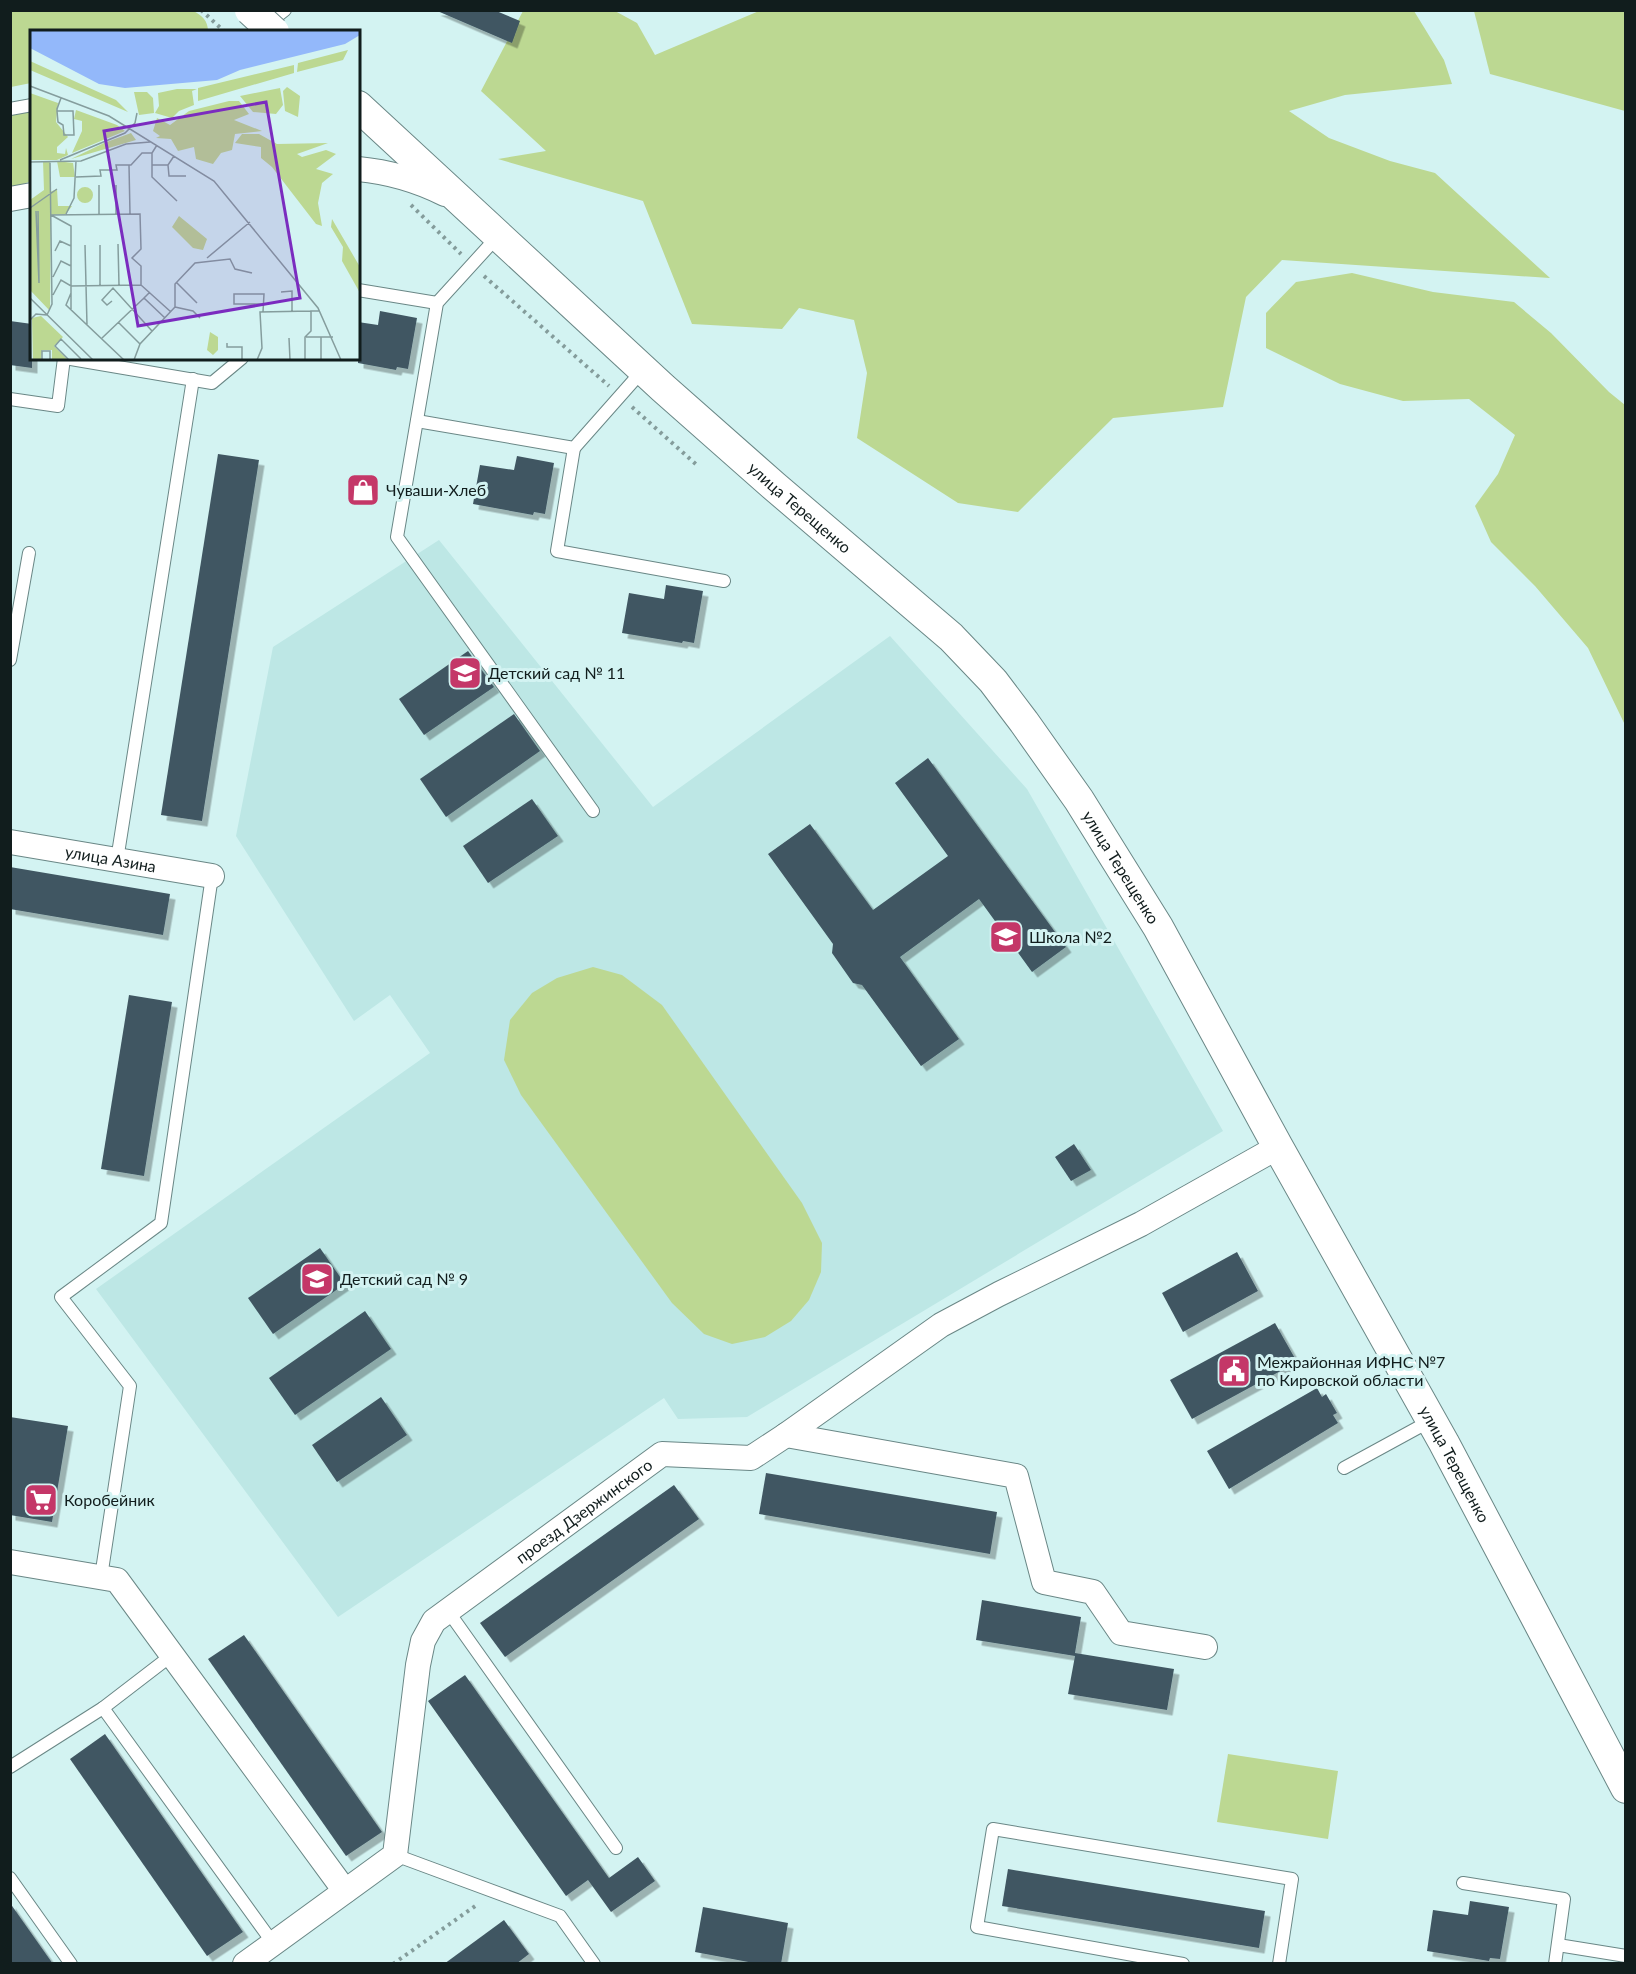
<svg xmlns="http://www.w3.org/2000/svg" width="1636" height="1974" font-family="Lato,sans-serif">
	<defs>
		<filter id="shadow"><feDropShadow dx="5.5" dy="5.5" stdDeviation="0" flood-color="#0004"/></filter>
	</defs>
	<rect width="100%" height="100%" fill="#d3f3f2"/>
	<path fill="#bde7e5" d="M 439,540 L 653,807 L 890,636 L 1027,789 L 1223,1131 L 747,1417 L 678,1419 L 664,1398 L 338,1617 L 96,1289 L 430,1053 L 390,995 L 354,1021 L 236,836 L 273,647 Z"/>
	<g fill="#bcd892">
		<path d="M 10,11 L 193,11 C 202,15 208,21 208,31 L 32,32 L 31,83 L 11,87 Z"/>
		<path d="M 523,11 L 615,11 L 637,23 L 655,55 L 759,11 L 1414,11 L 1444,60 L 1452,84 L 1345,95 L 1289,111 L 1329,138 L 1390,161 L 1435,173 L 1550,278 L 1282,260 L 1246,297 L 1223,407 L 1113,418 L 1018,512 L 958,503 L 857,438 L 867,373 L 854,320 L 799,308 L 782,329 L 692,324 L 643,201 L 498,159 L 546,151 L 481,91 Z"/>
		<path d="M 1474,11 L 1625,11 L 1625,111 L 1490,74 Z"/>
		<path d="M 31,107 L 31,181 L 11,189 L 11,114 Z"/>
		<path d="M 1352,273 L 1433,292 L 1514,302 L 1551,333 L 1609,392 L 1625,405 L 1625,725 L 1588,648 L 1535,586 L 1491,542 L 1475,506 L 1498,474 L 1515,435 L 1469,399 L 1403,401 L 1340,384 L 1266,348 L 1266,313 L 1296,282 Z"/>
		<path d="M 593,967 L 622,975 L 662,1005 L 802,1203 L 822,1243 L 821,1272 L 809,1300 L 791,1321 L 765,1337 L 732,1344 L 704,1334 L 672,1303 L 521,1095 L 504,1060 L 510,1020 L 532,993 L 557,978 Z"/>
		<path d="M 1228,1754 L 1338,1771 L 1328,1839 L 1217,1822 Z"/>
	</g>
	<g fill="#405762" filter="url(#shadow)">
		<path d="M 435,10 L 494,10 L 520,21 L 512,43 Z"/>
		<path d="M 380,311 L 417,318 L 408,369 L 397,367 L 396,370 L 358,363 L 358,322 L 378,325 Z"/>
		<path d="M 10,321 L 32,324 L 32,368 L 10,365 Z"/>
		<path d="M 218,454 L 259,460 L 202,821 L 161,815 Z"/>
		<path d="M 517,456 L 554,463 L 545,514 L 534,512 L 533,515 L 473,504 L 480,465 L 514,470 Z"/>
		<path d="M 666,585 L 703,591 L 694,643 L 683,641 L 682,643 L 622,633 L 629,593 L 664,599 Z"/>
		<path d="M 468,651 L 494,687 L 424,735 L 399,699 Z"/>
		<path d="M 514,714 L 540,751 L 446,817 L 420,779 Z"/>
		<path d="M 928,758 L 1066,947 L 1032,972 L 979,899 L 900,957 L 959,1039 L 921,1066 L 862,985 L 853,983 L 832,953 L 833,944 L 768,854 L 810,824 L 873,910 L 948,856 L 895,783 Z"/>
		<path d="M 532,799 L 558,836 L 488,883 L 463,846 Z"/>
		<path d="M 10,867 L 170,894 L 163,935 L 10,909 Z"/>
		<path d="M 129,995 L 172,1002 L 144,1176 L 101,1169 Z"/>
		<path d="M 1074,1144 L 1091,1170 L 1071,1181 L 1055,1157 Z"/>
		<path d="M 320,1248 L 345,1284 L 273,1334 L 248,1298 Z"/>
		<path d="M 1237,1252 L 1258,1291 L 1183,1332 L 1162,1293 Z"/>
		<path d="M 365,1311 L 391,1349 L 295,1415 L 269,1378 Z"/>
		<path d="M 1275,1323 L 1297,1362 L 1192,1419 L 1170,1380 Z"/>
		<path d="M 1317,1388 L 1322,1397 L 1326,1394 L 1337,1413 L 1333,1415 L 1338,1423 L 1229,1489 L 1207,1451 Z"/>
		<path d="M 381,1397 L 407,1435 L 337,1482 L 312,1445 Z"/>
		<path d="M 10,1417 L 68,1426 L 52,1522 L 10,1515 Z"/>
		<path d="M 766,1473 L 997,1512 L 990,1554 L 759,1514 Z"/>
		<path d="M 674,1485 L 699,1519 L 505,1657 L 480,1623 Z"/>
		<path d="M 982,1600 L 1081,1617 L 1075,1653 L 1174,1669 L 1167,1710 L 1068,1694 L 1075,1656 L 976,1640 Z"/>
		<path d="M 244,1635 L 382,1832 L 346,1856 L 208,1659 Z"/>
		<path d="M 465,1675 L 609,1878 L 638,1857 L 655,1881 L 611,1912 L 588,1880 L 566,1896 L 428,1701 Z"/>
		<path d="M 105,1734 L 243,1932 L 207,1956 L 70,1759 Z"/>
		<path d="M 1008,1869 L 1265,1911 L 1259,1948 L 1002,1906 Z"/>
		<path d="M 1470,1901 L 1509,1907 L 1500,1959 L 1490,1958 L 1489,1961 L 1427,1951 L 1433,1910 L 1468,1915 Z"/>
		<path d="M 10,1903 L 53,1964 L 10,1964 Z"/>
		<path d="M 703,1907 L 788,1923 L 781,1964 L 759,1964 L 695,1952 Z"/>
		<path d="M 504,1920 L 529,1954 L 516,1964 L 444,1964 Z"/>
	</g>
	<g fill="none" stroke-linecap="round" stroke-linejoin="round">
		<defs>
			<g id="service">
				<path d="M 267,24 L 285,10"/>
				<path d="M 10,109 L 32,105"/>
				<path d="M 498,236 L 437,303 L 397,537 L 593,811"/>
				<path d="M 358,290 L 437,303"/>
				<path d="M 65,358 L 212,383 L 242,358"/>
				<path d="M 10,399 L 58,406 L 64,358"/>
				<path d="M 417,421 L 574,448 L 643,370"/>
				<path d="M 574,448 L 557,551 L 724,581"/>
				<path d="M 10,660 L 29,553"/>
				<path d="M 117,860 L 193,379"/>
				<path d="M 1344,1468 L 1432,1420"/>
				<path d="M 101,1577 L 130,1386 L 61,1297 L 161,1223 L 212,876"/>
				<path d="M 448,1611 L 616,1848"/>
				<path d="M 172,1655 L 103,1708 L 273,1943"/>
				<path d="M 10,1767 L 103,1708"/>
				<path d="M 395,1855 L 560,1916 L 594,1964"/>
				<path d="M 10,1878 L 71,1964"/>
				<path d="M 1463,1883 L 1564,1899 L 1555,1964"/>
				<path d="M 1558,1945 L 1626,1956"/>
				<path d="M 1183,1964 L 977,1927 L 993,1829 L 1292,1879 L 1279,1964"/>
			</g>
			<g id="minor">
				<path d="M 358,169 C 390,172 417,180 445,194"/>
				<path d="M 10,199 L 32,195"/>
				<path id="s1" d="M 10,842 L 212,876"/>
				<path d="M 786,1435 L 1016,1476 L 1044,1582 L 1093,1592 L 1121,1633 L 1205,1647"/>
				<path d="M 10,1562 L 117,1580 L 345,1891"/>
				<path id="s2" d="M 245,1964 L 395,1855 L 418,1665 L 423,1641 L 434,1621 L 662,1454 L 751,1458 L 786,1435 L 941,1325 L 999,1294 L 1141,1224 L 1278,1147"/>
			</g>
			<g id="tertiary">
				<path id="s3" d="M 358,106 L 663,388 L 774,486 L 951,637 L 993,681 L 1024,722 L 1079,800 L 1158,927 L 1278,1147 L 1444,1443 L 1626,1788"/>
			</g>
		</defs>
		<use href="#service" stroke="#6a8786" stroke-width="14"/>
		<use href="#minor" stroke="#6a8786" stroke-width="26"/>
		<use href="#tertiary" stroke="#6a8786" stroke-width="32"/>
		<g stroke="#849c9b" stroke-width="4" stroke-dasharray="3 4.5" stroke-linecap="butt">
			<path d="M 201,10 L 225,32"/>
			<path d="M 411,205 L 461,254"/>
			<path d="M 484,276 L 609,386"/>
			<path d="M 632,407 L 699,467"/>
			<path d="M 393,1964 L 478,1904"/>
		</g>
		<use href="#service" stroke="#fff" stroke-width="12"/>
		<use href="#minor" stroke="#fff" stroke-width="24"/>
		<use href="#tertiary" stroke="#fff" stroke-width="30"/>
		<defs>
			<path id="tertiary-bridge" d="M 250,10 L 274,32"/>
		</defs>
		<use href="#tertiary-bridge" stroke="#6a8786" stroke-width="32" stroke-linecap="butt"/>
		<use href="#tertiary-bridge" stroke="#fff" stroke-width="30"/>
	</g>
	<defs>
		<symbol id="shop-square" viewBox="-11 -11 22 22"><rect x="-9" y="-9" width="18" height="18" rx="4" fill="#c43768" stroke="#d3f3f2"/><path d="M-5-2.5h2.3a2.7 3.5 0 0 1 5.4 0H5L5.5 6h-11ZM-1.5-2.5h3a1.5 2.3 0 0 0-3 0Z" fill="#fff"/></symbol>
		<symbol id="school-square" viewBox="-11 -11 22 22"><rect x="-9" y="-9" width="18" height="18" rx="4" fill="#c43768" stroke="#d3f3f2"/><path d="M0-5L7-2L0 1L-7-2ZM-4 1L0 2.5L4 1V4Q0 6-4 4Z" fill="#fff"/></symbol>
		<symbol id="civic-square" viewBox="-11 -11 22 22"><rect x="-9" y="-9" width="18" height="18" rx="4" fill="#c43768" stroke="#d3f3f2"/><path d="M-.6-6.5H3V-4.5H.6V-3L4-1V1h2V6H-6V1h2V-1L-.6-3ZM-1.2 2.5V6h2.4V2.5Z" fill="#fff"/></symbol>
		<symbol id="supermarket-square" viewBox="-11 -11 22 22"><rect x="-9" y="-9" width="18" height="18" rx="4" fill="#c43768" stroke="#d3f3f2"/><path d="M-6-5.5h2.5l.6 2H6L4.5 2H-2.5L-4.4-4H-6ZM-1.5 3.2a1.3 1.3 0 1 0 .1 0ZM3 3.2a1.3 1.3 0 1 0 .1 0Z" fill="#fff"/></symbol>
	</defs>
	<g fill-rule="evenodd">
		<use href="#shop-square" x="344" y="471" width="38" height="38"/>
		<use href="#school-square" x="446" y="654" width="38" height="38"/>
		<use href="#school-square" x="987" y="918" width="38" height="38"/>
		<use href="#school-square" x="298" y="1260" width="38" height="38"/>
		<use href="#civic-square" x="1215" y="1352" width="38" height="38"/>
		<use href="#supermarket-square" x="22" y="1481" width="38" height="38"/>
	</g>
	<g text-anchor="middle" stroke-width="6" stroke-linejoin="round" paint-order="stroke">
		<g font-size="16" fill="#111d1d" stroke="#d3f3f2" text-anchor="start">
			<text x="386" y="496">Чуваши-Хлеб</text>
			<text x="488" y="679">Детский сад № 11</text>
			<text x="1029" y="943">Школа №2</text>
			<text x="340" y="1285">Детский сад № 9</text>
			<text x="1257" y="1368">Межрайонная ИФНС №7<tspan x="1257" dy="18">по Кировской области</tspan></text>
			<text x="64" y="1506">Коробейник</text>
		</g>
		<g font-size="16" fill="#111d1d" stroke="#d3f3f2">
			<text dy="6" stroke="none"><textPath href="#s3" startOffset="597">улица Терещенко</textPath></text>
			<text dy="6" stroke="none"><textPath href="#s1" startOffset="102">улица Азина</textPath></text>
			<text dy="6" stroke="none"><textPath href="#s3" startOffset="1083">улица Терещенко</textPath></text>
			<text dy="6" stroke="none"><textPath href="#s3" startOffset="1767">улица Терещенко</textPath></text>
			<text dy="6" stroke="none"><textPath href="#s2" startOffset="610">проезд Дзержинского</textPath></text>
		</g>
	</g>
	<g transform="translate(30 30)">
		<rect width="330" height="330" fill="#d3f3f2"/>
		<path d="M 318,20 L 313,30 L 267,42 L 268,33 ZM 0,31 L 86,70 L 98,82 L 0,40 ZM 264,35 L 264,43 L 168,71 L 168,58 ZM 257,57 L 270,66 L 268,87 L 255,81 L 253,61 ZM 250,58 L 253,75 L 246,84 L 223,82 L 210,66 ZM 147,59 L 167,59 L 162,61 L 164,75 L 149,81 L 142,88 L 125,83 L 129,76 L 128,63 ZM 104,62 L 117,62 L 123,68 L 124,83 L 109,85 ZM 0,63 L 28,73 L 26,92 L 38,107 L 27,117 L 27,123 L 35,124 L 36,118 L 38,125 L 27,130 L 0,130 ZM 199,71 L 209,71 L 219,84 L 204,90 L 232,101 L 205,104 L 202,120 L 191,123 L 183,134 L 166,129 L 164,117 L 148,121 L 141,109 L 126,108 L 130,106 L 123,101 L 127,88 L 140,95 L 159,81 ZM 46,80 L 87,95 L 95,101 L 42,123 L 52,101 L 52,91 L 44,89 ZM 101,103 L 106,110 L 41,129 L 74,113 ZM 212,104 L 229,104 L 247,114 L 298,113 L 267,124 L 272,127 L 296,120 L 306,124 L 286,139 L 303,144 L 292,153 L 288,173 L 292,196 L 286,194 L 242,137 L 231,128 L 231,117 L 205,113 ZM 13,131 L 20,131 L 20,162 L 27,159 L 28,176 L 42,176 L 36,184 L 21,185 L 20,281 L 0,260 L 0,170 L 14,160 ZM 27,131 L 43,133 L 45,147 L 30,147 ZM47 165a8 8 0 1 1 16 0a8 8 0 1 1-16 0ZM 149,186 L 177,209 L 173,220 L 163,218 L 142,197 ZM 302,189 L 330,237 L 330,263 L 312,231 L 313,217 L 301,197 ZM 11,286 L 33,307 L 24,316 L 38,330 L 22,330 L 22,320 L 12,320 L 11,330 L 3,330 L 2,288 ZM 180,302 L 188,307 L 188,320 L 183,325 L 177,320 Z" fill="#bcd892"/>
		<path d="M 0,0 L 330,0 L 330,5 L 315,14 L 210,40 L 187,50 L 95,58 L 69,54 L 0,18 Z" fill="#93b8fa"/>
		<path fill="none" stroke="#859d9d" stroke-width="1.5" d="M 0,56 L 79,86 L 184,151 L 288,278 L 311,330M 27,81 L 43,81 L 44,105 L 34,105 L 33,95 L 28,92 L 27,81 L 27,79 L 31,68M 127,115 L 122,123 L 122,147 L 147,171M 30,130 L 95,103 L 105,93 L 107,83M 0,132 L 51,131 L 96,114 L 120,112M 99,135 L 100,184M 122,135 L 138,135 L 144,126M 138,135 L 139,146 L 156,146M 46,147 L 71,146 L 70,140 L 87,140 L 86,135 L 101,135 L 112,123 L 122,123M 69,155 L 69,184M 86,155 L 86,184M 0,178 L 27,159M 6,181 L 9,253 L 8,181M 36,184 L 44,168 L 46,131M 21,185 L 110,184 L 111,219 L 102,228 L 111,236 L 111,255M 21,185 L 41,196 L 41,280M 88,214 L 89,255M 55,215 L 57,295M 70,215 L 70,256M 25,221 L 30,211 L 41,216M 177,228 L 220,192M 23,247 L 31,231 L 41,236M 146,252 L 167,273M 111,255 L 141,282M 120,262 L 114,268 L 135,288M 251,262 L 262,261 L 262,282M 41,263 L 36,275 L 94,330M 23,265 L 31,250 L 41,256 L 111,255M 0,268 L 63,330M 82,271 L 77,275 L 72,270 L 83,258 L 122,301M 232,274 L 204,274 L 204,264 L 234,264 L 233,282M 145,277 L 163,281 L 170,288M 17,285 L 22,274 L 20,131M 0,287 L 1,330M 0,290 L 6,284 L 17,285M 88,292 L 110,314M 276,307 L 303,307M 291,307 L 291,330M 72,308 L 114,268M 259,308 L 260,330M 197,313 L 197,317 L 212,317 L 212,330M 12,330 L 12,321 L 20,321 L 20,330M 39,330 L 25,316 L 31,309 L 51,329M 104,330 L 110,314 L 145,277 L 145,254 L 165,233 L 200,229 L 205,239 L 222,243M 227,330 L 232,318 L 230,282 L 281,281M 275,330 L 275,307 L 281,301 L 281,281 L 289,281"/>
		<path fill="#7b2cbf" fill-opacity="0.15" stroke="#7b2cbf" stroke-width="3" d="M 236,72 L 270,268 L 108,296 L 74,101 Z"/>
		<rect width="330" height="330" fill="none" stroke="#111d1d" stroke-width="3"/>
	</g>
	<rect width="1636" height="1974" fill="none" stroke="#111d1d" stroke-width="24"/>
</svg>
